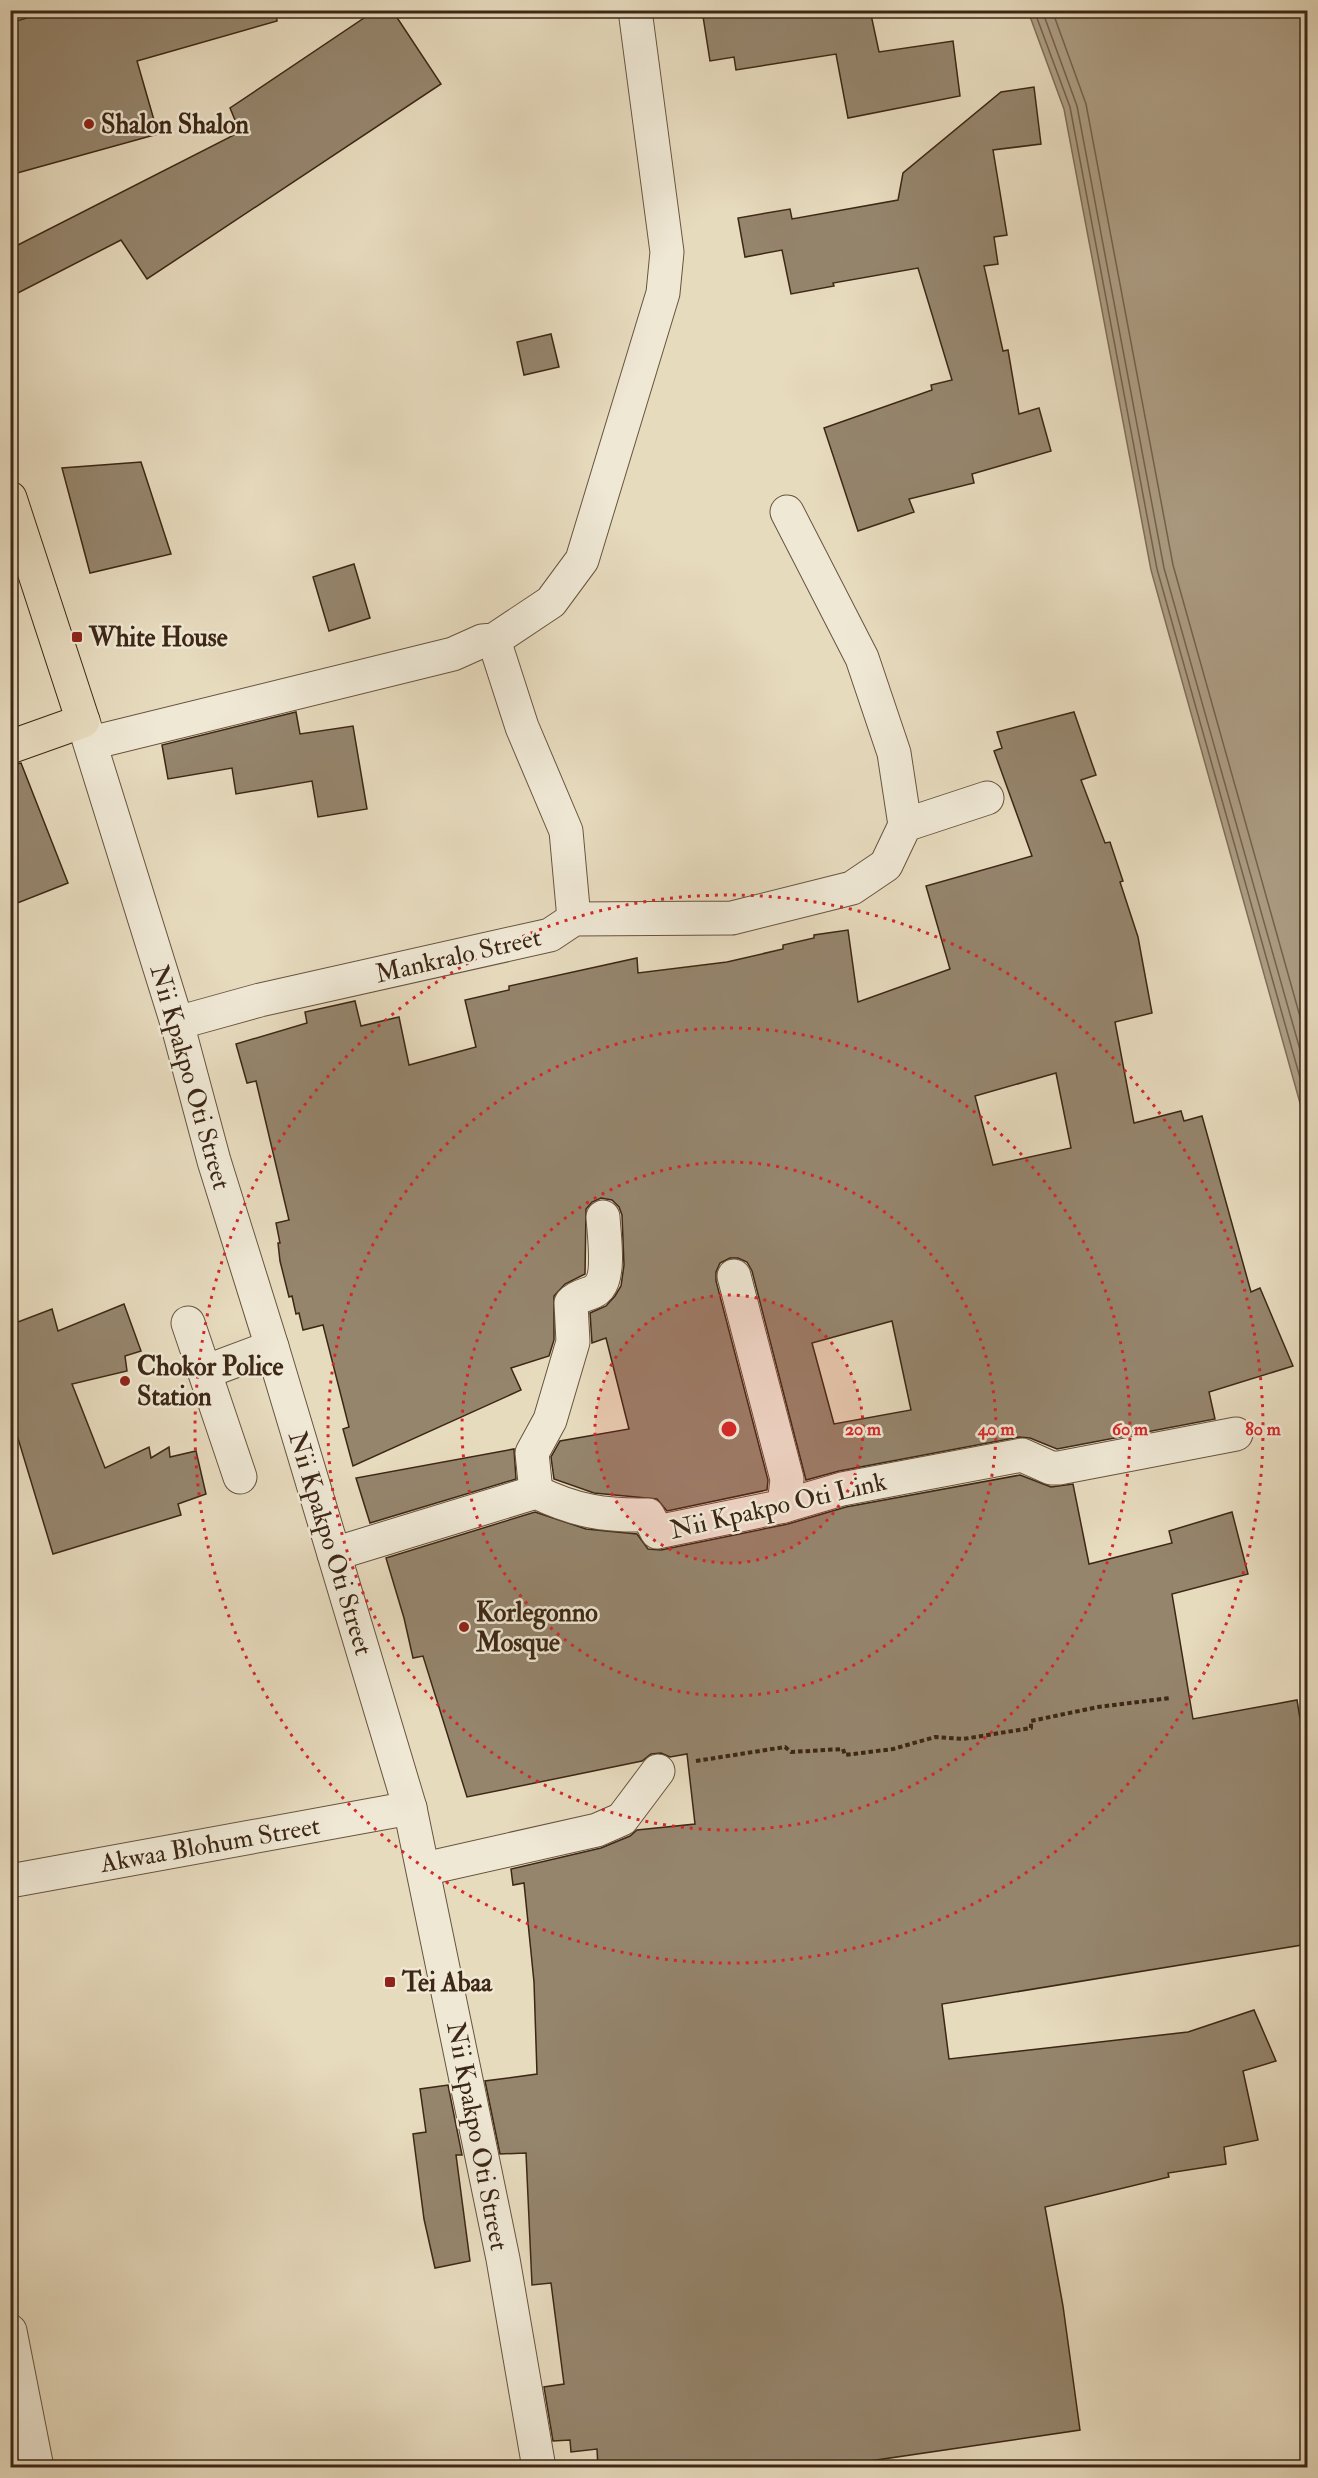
<svg xmlns="http://www.w3.org/2000/svg" width="1318" height="2478" font-family="'IM FELL Double Pica',serif">
	<rect width="100%" height="100%" fill="#e7dbbe"/>
	<filter id="stains"><feTurbulence type="fractalNoise" baseFrequency=".00333" numOctaves="4"/><feColorMatrix values="0 0 0 0 .2 0 0 0 0 .09 0 0 0 0 .02 0 0 0 .5 -.17"/></filter>
	<radialGradient id="worn" r=".72"><stop offset=".6" stop-color="#630" stop-opacity="0"/><stop offset="1" stop-color="#630" stop-opacity=".3"/></radialGradient>
	<path fill="#ad9e85" stroke="#806e58" stroke-width="1.5" d="M 1028,11 L 1307,11 L 1307,1128 L 1151,570 L 1064,109 Z"/>
	<g fill="none" stroke-linecap="round" stroke-linejoin="round">
		<g stroke="#75624d" stroke-width="1.5">
			<path d="M 1034,10 L 1070,107 L 1157,569 L 1308,1106"/>
			<path d="M 1042,10 L 1077,106 L 1164,568 L 1308,1078"/>
			<path d="M 1052,10 L 1086,104 L 1173,565 L 1308,1045"/>
		</g>
	</g>
	<g fill="#95856d" stroke="#3d2715" stroke-width="1.5" fill-rule="evenodd">
		<path d="M 53,10 L 276,10 L 277,21 L 137,61 L 158,134 L 10,175 L 10,23 Z"/>
		<path d="M 376,10 L 392,10 L 441,84 L 147,279 L 121,240 L 10,297 L 10,249 L 240,132 L 230,108 Z"/>
		<path d="M 702,10 L 870,10 L 879,52 L 953,41 L 960,96 L 848,118 L 836,54 L 736,70 L 734,57 L 710,61 Z"/>
		<path d="M 1034,87 L 1041,144 L 993,150 L 1007,235 L 994,237 L 998,264 L 984,266 L 1003,351 L 1008,350 L 1019,414 L 1039,408 L 1051,451 L 972,474 L 974,483 L 909,499 L 914,512 L 858,531 L 824,428 L 932,390 L 931,385 L 952,380 L 918,268 L 833,283 L 834,286 L 791,294 L 782,250 L 745,257 L 738,218 L 790,209 L 792,219 L 898,200 L 903,173 L 1001,92 Z"/>
		<path d="M 551,334 L 559,367 L 524,375 L 517,342 Z"/>
		<path d="M 141,462 L 171,554 L 90,573 L 62,468 Z"/>
		<path d="M 354,564 L 370,618 L 329,631 L 313,577 Z"/>
		<path d="M 296,712 L 300,734 L 353,726 L 367,809 L 318,817 L 312,781 L 236,794 L 232,768 L 168,779 L 162,745 Z"/>
		<path d="M 1074,712 L 1096,775 L 1081,780 L 1105,843 L 1110,842 L 1123,881 L 1120,882 L 1138,937 L 1152,1013 L 1115,1022 L 1134,1123 L 1181,1111 L 1184,1121 L 1202,1116 L 1251,1292 L 1260,1288 L 1293,1366 L 1209,1392 L 1215,1419 L 1057,1449 L 1030,1438 L 1019,1437 L 839,1471 L 806,1480 L 752,1271 L 747,1262 L 738,1258 L 730,1258 L 720,1263 L 716,1272 L 716,1281 L 768,1480 L 767,1490 L 667,1511 L 657,1499 L 594,1493 L 554,1479 L 551,1457 L 560,1441 L 629,1429 L 606,1338 L 592,1343 L 590,1313 L 606,1306 L 615,1296 L 621,1286 L 624,1265 L 622,1215 L 619,1207 L 612,1200 L 601,1198 L 592,1202 L 586,1209 L 585,1274 L 565,1284 L 554,1296 L 554,1340 L 549,1356 L 511,1368 L 521,1390 L 353,1466 L 343,1429 L 349,1427 L 323,1325 L 303,1330 L 299,1313 L 296,1314 L 292,1296 L 289,1297 L 280,1261 L 278,1243 L 280,1243 L 276,1223 L 289,1220 L 256,1081 L 247,1083 L 236,1044 L 307,1023 L 305,1012 L 355,1001 L 361,1026 L 399,1017 L 409,1065 L 476,1047 L 465,1000 L 509,990 L 509,986 L 637,958 L 638,973 L 727,962 L 783,949 L 783,945 L 814,938 L 814,935 L 848,930 L 858,1002 L 950,969 L 926,886 L 1032,856 L 994,751 L 1002,748 L 997,732 ZM 1056,1073 L 1071,1148 L 993,1165 L 975,1096 ZM 892,1321 L 911,1410 L 834,1424 L 812,1343 Z"/>
		<path d="M 21,763 L 68,883 L 10,906 L 10,765 Z"/>
		<path d="M 124,1304 L 141,1351 L 125,1356 L 127,1371 L 72,1384 L 105,1468 L 149,1447 L 151,1458 L 169,1447 L 170,1457 L 196,1451 L 206,1494 L 178,1504 L 181,1515 L 53,1554 L 10,1412 L 10,1325 L 52,1309 L 58,1331 Z"/>
		<path d="M 514,1449 L 516,1479 L 370,1523 L 356,1478 Z"/>
		<path d="M 1020,1475 L 1051,1487 L 1073,1484 L 1089,1564 L 1172,1543 L 1169,1531 L 1232,1512 L 1248,1574 L 1172,1594 L 1193,1719 L 1297,1700 L 1308,1769 L 1308,1944 L 942,2004 L 949,2059 L 1188,2032 L 1254,2010 L 1276,2061 L 1243,2071 L 1258,2140 L 1224,2147 L 1226,2164 L 1168,2173 L 1169,2177 L 1045,2207 L 1063,2306 L 1080,2430 L 870,2461 L 871,2468 L 598,2468 L 597,2449 L 571,2452 L 570,2440 L 553,2441 L 544,2387 L 564,2384 L 551,2283 L 532,2285 L 526,2153 L 500,2154 L 485,2081 L 537,2074 L 534,1982 L 524,1883 L 513,1885 L 511,1869 L 601,1848 L 630,1836 L 637,1830 L 695,1824 L 687,1754 L 670,1757 L 661,1753 L 651,1754 L 642,1761 L 467,1797 L 423,1656 L 413,1658 L 404,1618 L 386,1558 L 535,1512 L 586,1529 L 637,1534 L 648,1549 L 661,1550 L 788,1524 L 846,1507 Z"/>
		<path d="M 448,2085 L 462,2155 L 456,2155 L 470,2261 L 435,2268 L 424,2219 L 413,2134 L 426,2132 L 420,2089 Z"/>
	</g>
	<g fill="none" stroke-linecap="round" stroke-linejoin="round">
		<defs>
			<g id="minor">
				<path d="M 787,512 L 862,658 L 894,753 L 905,825"/>
				<path d="M 494,640 L 522,727 L 566,831 L 574,919"/>
				<path d="M 83,721 L 177,1023 L 214,1161 L 272,1347 L 410,1808 L 503,2259 L 539,2468"/>
				<path d="M 91,743 L 453,654 L 482,641 L 494,640 L 551,602 L 582,560 L 663,293 L 667,252 L 635,10"/>
				<path d="M 177,1023 L 260,1000 L 550,935 L 574,919 L 732,918 L 852,888 L 886,865 L 905,825 L 987,798"/>
				<path d="M 734,1276 L 787,1479 L 784,1506"/>
				<path d="M 188,1323 L 240,1477"/>
				<path d="M 205,1372 L 272,1347"/>
				<path d="M 536,1492 L 532,1453 L 550,1420 L 573,1342 L 571,1303 C 580,1293 592,1296 599,1287 C 610,1274 604,1234 603,1217"/>
				<path d="M 334,1554 L 536,1492 C 575,1511 605,1516 648,1515 L 657,1532 L 784,1506 L 842,1489 L 1022,1455 L 1051,1468 L 1059,1468 L 1236,1434"/>
				<path d="M 424,1869 L 597,1830 L 622,1819 L 658,1771"/>
				<path d="M 10,1881 L 410,1808"/>
				<path d="M 10,2331 L 37,2468"/>
			</g>
			<path id="major" d="M 10,498 L 83,721 L 10,747"/>
		</defs>
		<use href="#minor" stroke="#68543f" stroke-width="35"/>
		<use href="#major" stroke="#3d2715" stroke-width="35"/>
		<path stroke="#3d2715" stroke-width="4" stroke-dasharray="4.5 3" stroke-linecap="butt" d="M 696,1761 L 785,1747 L 791,1752 L 843,1749 L 845,1755 L 893,1749 L 935,1737 L 963,1739 L 1031,1728 L 1031,1721 L 1098,1707 L 1170,1698"/>
		<use href="#minor" stroke="#efe8d5" stroke-width="33"/>
		<use href="#major" stroke="#e7dbbe" stroke-width="33"/>
	</g>
	<circle cx="729" cy="1429" r="134" fill="#d62828" fill-opacity=".12"/>
	<g fill="none" stroke="#d62828" stroke-width="3" stroke-dasharray="3 6">
		<circle cx="729" cy="1429" r="134"/>
		<circle cx="729" cy="1429" r="267"/>
		<circle cx="729" cy="1429" r="401"/>
		<circle cx="729" cy="1429" r="534"/>
	</g>
	<g fill="#8f2418" stroke="#efe8d5" stroke-width="2">
		<circle cx="89" cy="124" r="6"/>
		<rect x="71" y="631" width="12" height="12" rx="3"/>
		<circle cx="125" cy="1381" r="6"/>
		<circle cx="464" cy="1627" r="6"/>
		<rect x="384" y="1976" width="12" height="12" rx="3"/>
	</g>
	<g text-anchor="middle" stroke-width="5" stroke-linejoin="round" paint-order="stroke">
		<g font-size="26" font-weight="bold" fill="#3d2715" stroke="#efe8d5" text-anchor="start">
			<text x="101" y="133">Shalon Shalon</text>
			<text x="89" y="646">White House</text>
			<text x="137" y="1375">Chokor Police<tspan x="137" dy="30">Station</tspan></text>
			<text x="476" y="1621">Korlegonno<tspan x="476" dy="30">Mosque</tspan></text>
			<text x="402" y="1991">Tei Abaa</text>
		</g>
		<g font-size="26" fill="#3d2715" stroke="#efe8d5">
			<text transform="translate(458 955) rotate(-13)" y="9">Mankralo Street</text>
			<text transform="translate(191 1077) rotate(74)" y="9">Nii Kpakpo Oti Street</text>
			<text transform="translate(778 1505) rotate(-13)" y="9">Nii Kpakpo Oti Link</text>
			<text transform="translate(331 1543) rotate(73)" y="9">Nii Kpakpo Oti Street</text>
			<text transform="translate(210 1844) rotate(-10)" y="9">Akwaa Blohum Street</text>
			<text transform="translate(478 2136) rotate(79)" y="9">Nii Kpakpo Oti Street</text>
		</g>
	</g>
	<circle cx="729" cy="1429" r="9" fill="#d62828" stroke="#efe8d5" stroke-width="3"/>
	<g font-size="18" text-anchor="middle" font-weight="bold" fill="#d62828" stroke="#efe8d5" stroke-width="5" stroke-linejoin="round" paint-order="stroke">
		<text x="863" y="1435">20 m</text>
		<text x="996" y="1435">40 m</text>
		<text x="1130" y="1435">60 m</text>
		<text x="1263" y="1435">80 m</text>
	</g>
	<rect width="1318" height="2478" fill="none" stroke="#e7dbbe" stroke-width="36"/>
	<rect x="12" y="12" width="1294" height="2454" fill="none" stroke="#3d2715" stroke-width="3"/>
	<rect x="18" y="18" width="1282" height="2442" fill="none" stroke="#3d2715" stroke-width="1.5"/>
	<rect width="100%" height="100%" filter="url(#stains)"/>
	<rect width="100%" height="100%" fill="url(#worn)"/>
</svg>
